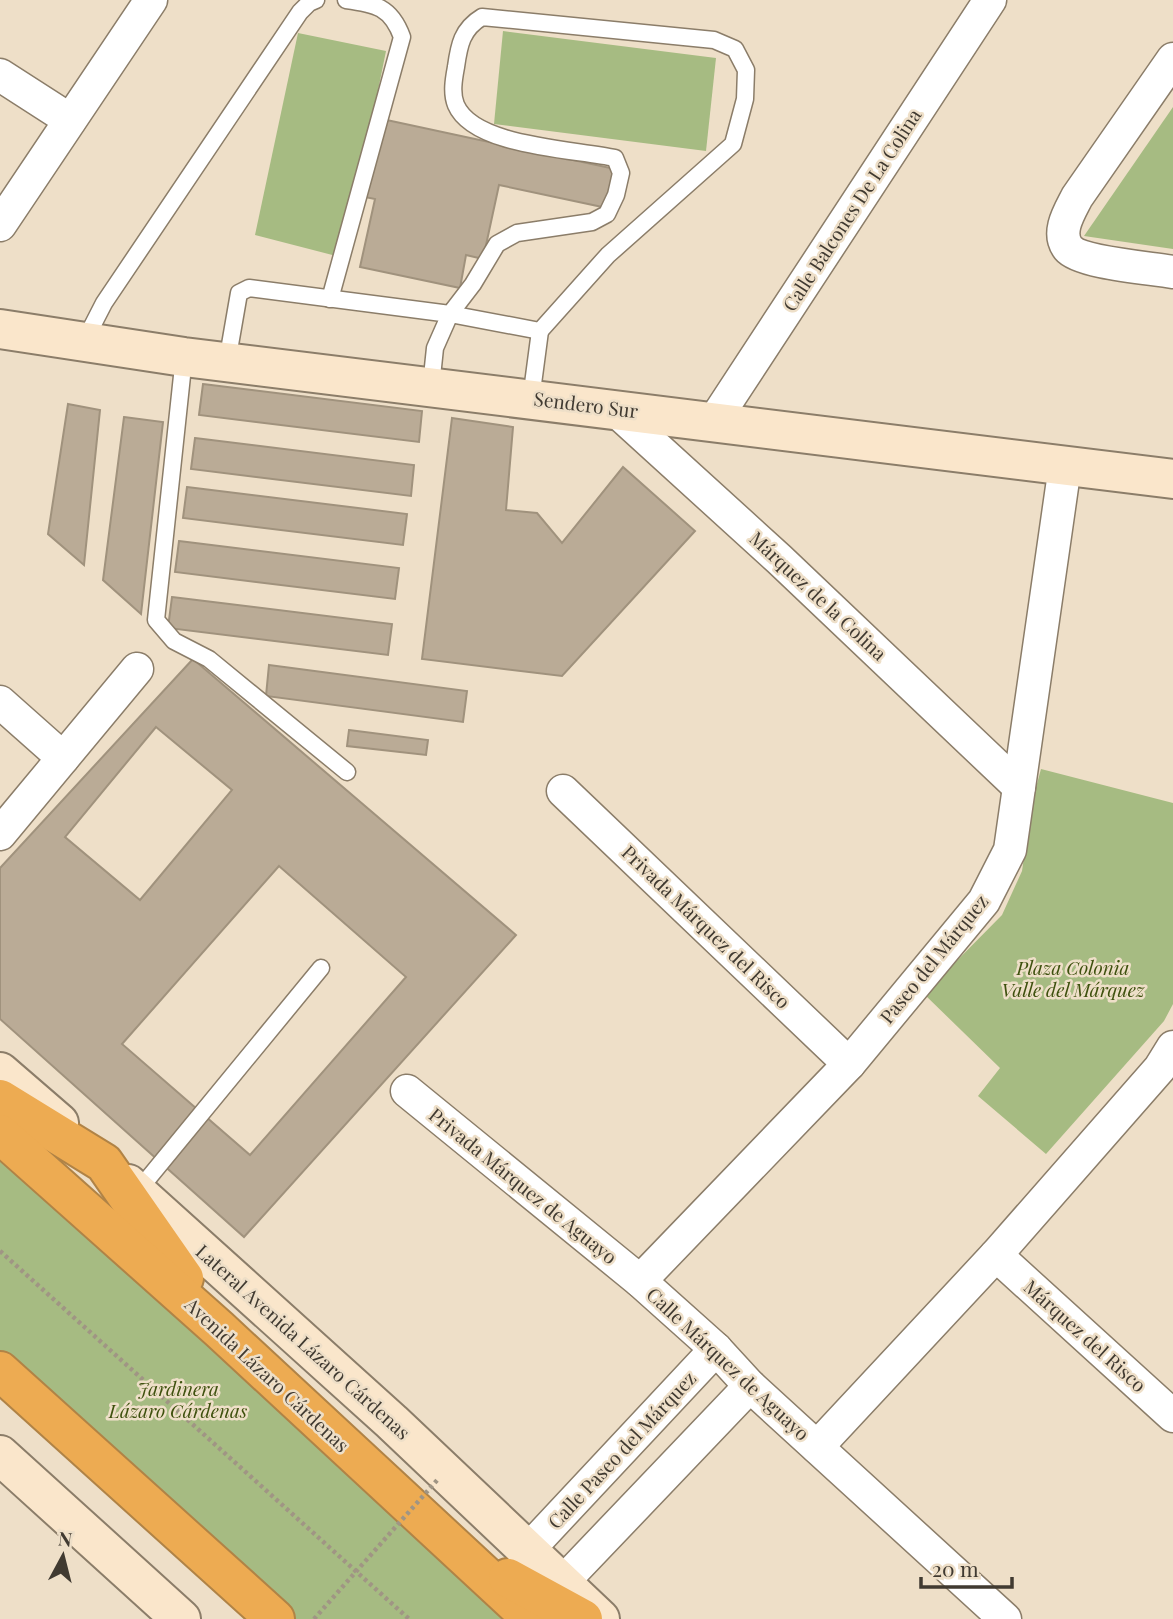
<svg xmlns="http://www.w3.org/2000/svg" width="1173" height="1619" font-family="'Playfair Display',serif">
	<rect width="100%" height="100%" fill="#eedfc8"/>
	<g fill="#a6bb82">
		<path d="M 503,31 L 716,58 L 706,151 L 494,124 Z"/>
		<path d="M 298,33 L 386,51 L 344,258 L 255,235 Z"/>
		<path d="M 1173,107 L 1173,249 L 1084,236 Z"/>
		<path d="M 1041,769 L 1173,803 L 1173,1004 L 1164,1021 L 1046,1154 L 978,1096 L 1000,1068 L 924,994 L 1002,915 L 1022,871 L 1032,802 Z"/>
		<path d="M 0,1135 L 537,1619 L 295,1619 L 0,1352 Z"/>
	</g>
	<g fill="#baab96" stroke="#a0927d" stroke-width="2" fill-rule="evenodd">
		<path d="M 382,119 L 615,169 L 607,208 L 499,185 L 483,259 L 466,255 L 460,288 L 360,267 L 375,199 L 365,197 Z"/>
		<path d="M 203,384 L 422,411 L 419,442 L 199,415 Z"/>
		<path d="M 68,404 L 100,410 L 84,565 L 48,534 Z"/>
		<path d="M 124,417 L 163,422 L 141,614 L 103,580 Z"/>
		<path d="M 452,418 L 513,427 L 506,510 L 537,513 L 562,543 L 623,467 L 695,531 L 562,676 L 422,659 Z"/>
		<path d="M 195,438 L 414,465 L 411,496 L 191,469 Z"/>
		<path d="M 187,487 L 407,514 L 403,545 L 183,518 Z"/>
		<path d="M 179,541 L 399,568 L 395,599 L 175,572 Z"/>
		<path d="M 172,597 L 392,624 L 388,655 L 168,628 Z"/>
		<path d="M 193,659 L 516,935 L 244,1237 L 0,1019 L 0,868 ZM 156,727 L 232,790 L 140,900 L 65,837 ZM 279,866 L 406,977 L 250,1155 L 122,1044 Z"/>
		<path d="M 269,665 L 467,691 L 463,722 L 266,696 Z"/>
		<path d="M 349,730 L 428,740 L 426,755 L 347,746 Z"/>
	</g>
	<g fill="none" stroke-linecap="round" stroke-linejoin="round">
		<defs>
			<g id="lane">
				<path d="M 330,299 L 402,37 C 391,7 376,4 346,0"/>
				<path d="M 84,342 L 104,303 L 300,12 L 309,3 L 316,0"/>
				<path d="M 184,357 L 156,620 L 174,641 L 209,659 L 347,772"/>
				<path d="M 227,362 L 239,293 L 249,288 L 450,314 L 473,284 L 497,244 L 517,233 L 592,222 L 607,214 L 616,195 L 621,173 L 615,158 C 575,149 474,147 456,105 C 451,93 454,78 456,67 C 459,45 462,29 482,17 L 714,40 L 735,49 L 746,70 L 745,99 L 733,144 L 608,255 L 540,331 L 450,314 L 435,348 L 431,386"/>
				<path d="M 531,399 L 540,331"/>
				<path d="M 137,1192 L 321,968"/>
			</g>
			<g id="street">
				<path d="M 1173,59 L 1077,197 C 1070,211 1056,232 1068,248 C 1080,263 1152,268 1173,272"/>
				<path d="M 0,75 L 70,120"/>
				<path d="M 0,225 L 151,0"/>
				<path d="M 613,408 L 779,559 L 1019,787"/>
				<path d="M 714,421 L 990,0"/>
				<path d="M 0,702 L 63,758"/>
				<path d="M 563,791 L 849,1064"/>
				<path d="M 0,834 L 137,669"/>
				<path d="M 407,1091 L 640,1281 L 716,1349 L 750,1386 L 1005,1619"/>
				<path d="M 996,1255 L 1173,1416"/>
				<path d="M 640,1281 L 849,1064 L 984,901 L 1010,850 L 1065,466"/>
				<path d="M 817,1447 L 996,1255 L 1160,1068 L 1173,1047"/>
				<path d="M 527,1551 L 716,1349"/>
				<path d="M 561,1584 L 750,1386"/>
			</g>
			<g id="secondary">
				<path d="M 0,329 L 184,357 L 1173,479"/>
				<path d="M 0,1072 L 59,1123"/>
				<path d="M 128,1184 L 392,1422 L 600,1619"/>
				<path d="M 0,1455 L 181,1619"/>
			</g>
			<g id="highway">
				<path d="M 0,1099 L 104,1163 L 184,1278"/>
				<path d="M 0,1134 L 219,1329 L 532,1619"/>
				<path d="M 0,1371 L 275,1619"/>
				<path d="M 508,1578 L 583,1619"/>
			</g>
		</defs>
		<use href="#lane" stroke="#8b7d69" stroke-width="19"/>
		<use href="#street" stroke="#8b7d69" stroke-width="35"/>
		<use href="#secondary" stroke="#8b7d69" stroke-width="42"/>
		<use href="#highway" stroke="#b08346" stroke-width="42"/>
		<path stroke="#a09584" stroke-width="4.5" stroke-dasharray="3.5 3.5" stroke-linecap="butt" d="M 0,1251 L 409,1619"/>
		<use href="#lane" stroke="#fff" stroke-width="16"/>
		<use href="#street" stroke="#fff" stroke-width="32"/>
		<use href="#secondary" stroke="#fae6cb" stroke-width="38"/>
		<use href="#highway" stroke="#edab52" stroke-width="38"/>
		<path stroke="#a09584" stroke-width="4.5" stroke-dasharray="3.5 3.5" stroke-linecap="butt" d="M 314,1619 L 439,1478"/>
	</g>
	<g text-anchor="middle" stroke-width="5" stroke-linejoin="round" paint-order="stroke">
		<g font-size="19" fill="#403a31" stroke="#eedfc8">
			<text transform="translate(852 210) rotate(-57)" y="7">Calle Balcones De La Colina</text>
			<text transform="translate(586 405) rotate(7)" y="7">Sendero Sur</text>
			<text transform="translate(818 596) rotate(43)" y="7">Márquez de la Colina</text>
			<text transform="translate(706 927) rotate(44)" y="7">Privada Márquez del Risco</text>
			<text transform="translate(934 959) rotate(-51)" y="7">Paseo del Márquez</text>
			<text transform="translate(523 1186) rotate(39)" y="7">Privada Márquez de Aguayo</text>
			<text transform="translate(1085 1336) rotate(42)" y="7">Márquez del Risco</text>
			<text transform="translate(303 1342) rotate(42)" y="7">Lateral Avenida Lázaro Cárdenas</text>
			<text transform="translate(728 1364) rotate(43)" y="7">Calle Márquez de Aguayo</text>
			<text transform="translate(267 1375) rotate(43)" y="7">Avenida Lázaro Cárdenas</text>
			<text transform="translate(622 1450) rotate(-47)" y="7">Calle Paseo del Márquez</text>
		</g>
		<g font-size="19" font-style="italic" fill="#3e510e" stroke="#eedfc8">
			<text x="1073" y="975">Plaza Colonia<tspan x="1073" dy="22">Valle del Márquez</tspan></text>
			<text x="178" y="1396">Jardinera<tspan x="178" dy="22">Lázaro Cárdenas</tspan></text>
		</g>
	</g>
	<g transform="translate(63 1556) rotate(7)" stroke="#eedfc8" stroke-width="5" paint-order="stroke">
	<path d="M0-5L12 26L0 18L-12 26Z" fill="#403a31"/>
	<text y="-10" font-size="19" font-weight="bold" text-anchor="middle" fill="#403a31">N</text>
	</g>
	<path d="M921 1577v10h91v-10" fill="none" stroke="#403a31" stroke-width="3.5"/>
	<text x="932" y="1577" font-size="21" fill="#403a31" stroke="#eedfc8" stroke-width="5" paint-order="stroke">20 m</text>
</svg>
